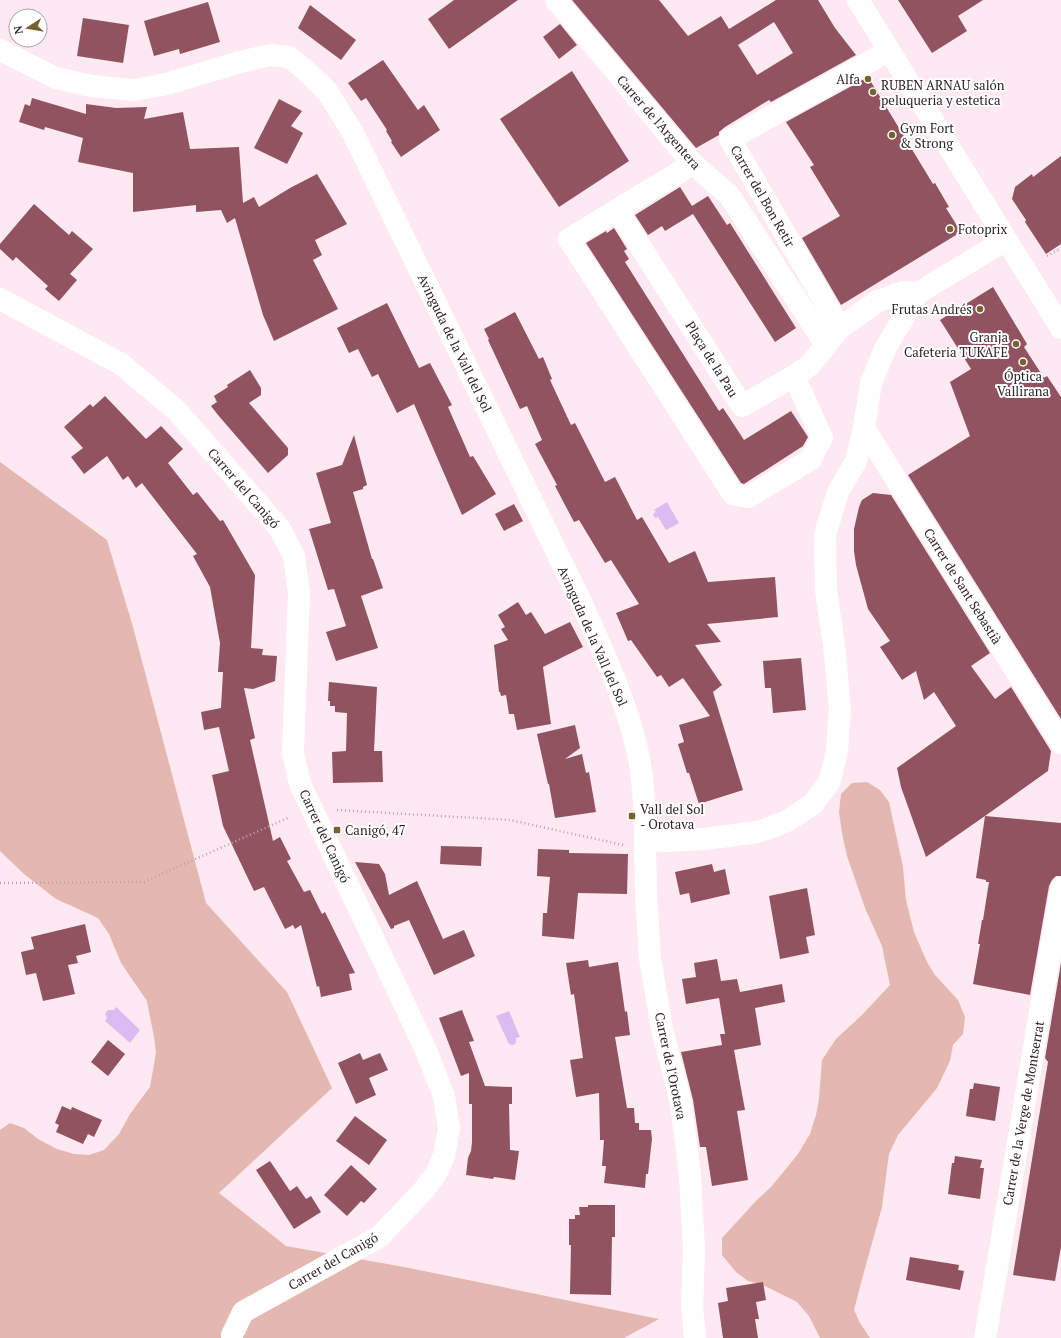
<svg xmlns="http://www.w3.org/2000/svg" width="1061" height="1338" font-family="'PT Serif',serif">
	<rect width="100%" height="100%" fill="#fee8f2"/>
	<g fill="#e4b7b1">
		<path d="M 0,462 L 107,540 L 133,627 L 206,903 L 287,992 L 332,1088 L 219,1193 L 286,1246 L 404,1267 L 659,1319 L 624,1338 L 0,1338 L 0,1130 L 10,1123 L 24,1128 L 38,1139 L 57,1149 L 74,1154 L 89,1155 L 104,1150 L 119,1134 L 130,1114 L 150,1087 L 156,1053 L 154,1037 L 147,1001 L 121,963 L 109,934 L 98,918 L 56,899 L 24,874 L 0,851 Z"/>
		<path d="M 867,782 L 880,790 L 889,802 L 903,867 L 906,900 L 914,932 L 927,962 L 935,975 L 958,1000 L 965,1017 L 963,1034 L 953,1045 L 950,1061 L 937,1088 L 898,1135 L 889,1154 L 887,1168 L 882,1207 L 861,1283 L 854,1310 L 860,1323 L 870,1338 L 820,1338 L 809,1316 L 797,1302 L 763,1285 L 748,1281 L 736,1272 L 722,1255 L 722,1238 L 756,1201 L 772,1186 L 798,1154 L 810,1134 L 816,1115 L 819,1099 L 822,1060 L 836,1039 L 862,1015 L 890,985 L 882,946 L 865,908 L 847,856 L 842,833 L 839,812 L 841,794 L 852,783 Z"/>
	</g>
	<g fill="#dbbbf2">
		<path d="M 667,502 L 679,523 L 666,530 L 658,517 L 655,518 L 653,514 L 656,512 L 654,510 Z"/>
		<path d="M 116,1007 L 140,1030 L 130,1043 L 105,1021 L 107,1018 L 105,1014 L 108,1010 L 114,1010 Z"/>
		<path d="M 509,1011 L 520,1037 L 516,1038 L 516,1043 L 513,1045 L 509,1044 L 508,1042 L 496,1016 Z"/>
	</g>
	<g fill="#90535f" fill-rule="evenodd">
		<path d="M 454,0 L 518,0 L 449,49 L 428,19 Z"/>
		<path d="M 572,0 L 659,0 L 688,36 L 721,16 L 729,29 L 776,0 L 818,0 L 835,28 L 856,55 L 771,102 L 769,100 L 725,127 L 719,132 L 719,135 L 696,148 ZM 774,22 L 793,53 L 757,75 L 738,45 Z"/>
		<path d="M 898,0 L 983,0 L 958,16 L 967,31 L 932,53 Z"/>
		<path d="M 208,2 L 220,42 L 180,54 L 179,49 L 154,56 L 144,21 Z"/>
		<path d="M 310,5 L 356,40 L 341,60 L 298,28 Z"/>
		<path d="M 83,18 L 129,25 L 123,63 L 77,56 Z"/>
		<path d="M 560,24 L 577,45 L 559,59 L 543,37 Z"/>
		<path d="M 383,60 L 418,110 L 424,105 L 440,130 L 401,157 L 391,142 L 392,141 L 386,131 L 387,130 L 366,98 L 361,101 L 348,83 Z"/>
		<path d="M 572,71 L 629,161 L 559,207 L 500,119 Z"/>
		<path d="M 868,77 L 933,184 L 935,183 L 949,207 L 946,208 L 961,232 L 841,305 L 802,238 L 840,216 L 810,167 L 814,165 L 786,122 Z"/>
		<path d="M 32,98 L 86,114 L 86,104 L 116,108 L 147,107 L 144,119 L 183,112 L 190,149 L 239,147 L 243,203 L 254,197 L 259,207 L 290,188 L 317,174 L 347,224 L 315,240 L 322,255 L 313,260 L 338,309 L 274,341 L 263,315 L 235,218 L 227,223 L 221,210 L 196,212 L 196,205 L 133,212 L 133,173 L 78,162 L 83,138 L 45,127 L 44,130 L 19,122 L 25,104 L 30,106 Z"/>
		<path d="M 279,99 L 302,111 L 291,126 L 303,133 L 287,164 L 254,148 Z"/>
		<path d="M 1061,156 L 1061,244 L 1046,254 L 1025,222 L 1026,220 L 1012,199 L 1015,187 L 1032,174 L 1033,177 Z"/>
		<path d="M 680,187 L 692,206 L 708,196 L 727,225 L 730,223 L 796,328 L 775,342 L 693,214 L 665,231 L 662,226 L 648,235 L 635,215 Z"/>
		<path d="M 34,204 L 69,235 L 72,231 L 93,249 L 70,274 L 77,280 L 59,301 L 45,289 L 48,286 L 16,257 L 13,261 L 0,249 L 0,244 Z"/>
		<path d="M 614,228 L 627,249 L 624,251 L 629,259 L 625,262 L 719,411 L 723,408 L 744,440 L 791,411 L 808,437 L 803,446 L 744,484 L 741,483 L 586,243 L 606,231 L 607,233 Z"/>
		<path d="M 993,287 L 1027,344 L 1024,347 L 1044,378 L 1047,376 L 1061,397 L 1061,719 L 908,475 L 970,436 L 950,382 L 971,369 L 940,320 Z"/>
		<path d="M 387,303 L 419,368 L 430,363 L 452,405 L 448,407 L 470,457 L 473,456 L 496,494 L 462,515 L 414,404 L 397,413 L 378,374 L 372,377 L 358,349 L 349,353 L 337,328 Z"/>
		<path d="M 515,312 L 539,359 L 543,357 L 552,379 L 550,380 L 571,425 L 575,423 L 605,482 L 615,477 L 637,520 L 642,517 L 669,563 L 695,551 L 708,582 L 775,577 L 778,617 L 707,624 L 721,642 L 695,645 L 722,685 L 713,692 L 743,790 L 699,804 L 689,773 L 687,773 L 678,744 L 684,742 L 679,725 L 710,716 L 683,678 L 669,687 L 661,675 L 657,677 L 631,640 L 628,641 L 616,613 L 639,604 L 611,560 L 605,563 L 579,520 L 574,522 L 555,486 L 557,485 L 535,444 L 542,440 L 527,406 L 520,409 L 488,340 L 489,339 L 484,329 Z"/>
		<path d="M 250,370 L 261,388 L 261,395 L 249,403 L 288,448 L 288,455 L 268,473 L 218,415 L 211,406 L 217,402 L 214,396 L 228,387 L 227,385 Z"/>
		<path d="M 105,396 L 146,439 L 161,426 L 183,449 L 168,463 L 193,495 L 197,492 L 220,521 L 223,520 L 255,575 L 251,648 L 263,649 L 262,655 L 277,656 L 275,681 L 253,689 L 244,688 L 255,738 L 250,740 L 273,841 L 280,837 L 291,859 L 287,861 L 304,892 L 310,890 L 322,914 L 325,912 L 355,973 L 349,974 L 352,990 L 321,997 L 319,986 L 317,987 L 301,925 L 295,929 L 293,925 L 285,929 L 264,887 L 254,891 L 223,826 L 212,775 L 229,771 L 219,727 L 204,730 L 201,712 L 221,708 L 223,672 L 218,672 L 220,643 L 210,587 L 193,556 L 197,554 L 142,483 L 136,488 L 128,476 L 123,480 L 107,456 L 84,474 L 71,457 L 83,448 L 64,427 L 90,404 L 93,407 Z"/>
		<path d="M 354,435 L 367,485 L 363,487 L 363,489 L 353,492 L 372,559 L 373,559 L 383,588 L 361,596 L 378,648 L 336,661 L 326,632 L 346,626 L 334,589 L 328,590 L 309,529 L 331,523 L 316,473 L 342,465 Z"/>
		<path d="M 873,493 L 891,495 L 990,653 L 971,666 L 995,699 L 1011,687 L 1051,751 L 1048,771 L 985,816 L 1061,823 L 1061,876 L 1056,876 L 1052,880 L 1049,886 L 1030,995 L 973,984 L 980,944 L 978,944 L 982,920 L 983,920 L 989,882 L 986,882 L 986,880 L 976,878 L 985,816 L 926,857 L 901,787 L 897,768 L 956,726 L 934,692 L 924,700 L 916,671 L 902,680 L 880,647 L 890,641 L 868,609 L 856,565 L 854,551 L 854,529 L 859,507 L 862,500 Z"/>
		<path d="M 514,504 L 523,521 L 504,531 L 495,514 Z"/>
		<path d="M 518,602 L 526,615 L 531,612 L 545,634 L 570,622 L 583,647 L 543,667 L 551,724 L 517,730 L 514,714 L 509,714 L 506,695 L 501,696 L 500,692 L 499,692 L 494,645 L 508,640 L 501,629 L 505,627 L 498,615 Z"/>
		<path d="M 801,658 L 806,710 L 773,713 L 771,688 L 765,688 L 763,661 Z"/>
		<path d="M 329,682 L 377,687 L 374,751 L 382,751 L 383,782 L 333,783 L 332,752 L 346,751 L 347,713 L 335,712 L 335,706 L 330,706 L 330,701 L 328,701 Z"/>
		<path d="M 575,725 L 580,748 L 565,759 L 582,754 L 586,773 L 589,772 L 596,812 L 555,818 L 549,784 L 548,784 L 537,734 Z"/>
		<path d="M 441,846 L 482,847 L 481,866 L 440,864 Z"/>
		<path d="M 538,849 L 569,850 L 569,853 L 628,854 L 627,894 L 578,893 L 574,939 L 542,936 L 543,913 L 547,913 L 550,877 L 537,876 Z"/>
		<path d="M 355,862 L 379,864 L 385,874 L 389,895 L 417,881 L 443,939 L 464,930 L 475,956 L 434,975 L 409,920 L 394,926 L 394,928 L 391,929 Z"/>
		<path d="M 712,864 L 714,872 L 725,869 L 730,894 L 691,903 L 689,893 L 680,895 L 675,872 Z"/>
		<path d="M 807,888 L 815,935 L 806,937 L 809,953 L 780,959 L 769,896 Z"/>
		<path d="M 85,924 L 91,952 L 76,956 L 78,963 L 68,965 L 75,994 L 43,1001 L 36,973 L 26,975 L 21,952 L 34,949 L 31,937 Z"/>
		<path d="M 717,959 L 721,981 L 737,979 L 740,992 L 782,984 L 785,1002 L 755,1008 L 761,1045 L 734,1050 L 745,1110 L 737,1111 L 748,1180 L 712,1186 L 706,1147 L 700,1147 L 693,1100 L 681,1052 L 722,1045 L 720,1034 L 725,1034 L 719,998 L 686,1004 L 682,979 L 696,977 L 694,963 Z"/>
		<path d="M 588,960 L 589,967 L 618,962 L 625,1012 L 627,1011 L 630,1035 L 615,1037 L 627,1108 L 634,1108 L 635,1123 L 639,1123 L 639,1130 L 651,1130 L 652,1139 L 648,1174 L 646,1174 L 645,1188 L 604,1183 L 606,1166 L 602,1166 L 604,1140 L 600,1140 L 599,1093 L 576,1097 L 570,1060 L 583,1058 L 574,994 L 571,995 L 566,963 Z"/>
		<path d="M 1061,963 L 1061,1247 L 1055,1281 L 1013,1275 L 1048,1062 L 1045,1058 Z"/>
		<path d="M 462,1010 L 474,1041 L 469,1042 L 485,1086 L 512,1087 L 512,1104 L 509,1104 L 510,1150 L 519,1151 L 515,1180 L 494,1177 L 493,1179 L 466,1175 L 468,1158 L 471,1151 L 472,1142 L 472,1104 L 469,1104 L 469,1073 L 461,1076 L 439,1018 Z"/>
		<path d="M 108,1040 L 125,1054 L 108,1076 L 91,1062 Z"/>
		<path d="M 360,1053 L 363,1060 L 380,1053 L 388,1070 L 369,1078 L 376,1095 L 356,1104 L 338,1063 Z"/>
		<path d="M 974,1083 L 1000,1087 L 995,1121 L 966,1116 L 970,1089 L 973,1089 Z"/>
		<path d="M 62,1106 L 71,1110 L 72,1107 L 102,1120 L 94,1137 L 88,1134 L 83,1144 L 56,1132 L 59,1125 L 55,1123 Z"/>
		<path d="M 355,1116 L 387,1140 L 369,1165 L 336,1141 Z"/>
		<path d="M 955,1156 L 982,1160 L 980,1168 L 984,1168 L 980,1199 L 948,1194 L 952,1163 L 954,1163 Z"/>
		<path d="M 270,1161 L 290,1191 L 297,1186 L 306,1199 L 311,1196 L 321,1212 L 294,1229 L 256,1170 Z"/>
		<path d="M 351,1165 L 377,1189 L 364,1203 L 361,1201 L 347,1216 L 324,1195 Z"/>
		<path d="M 588,1205 L 615,1205 L 615,1237 L 612,1237 L 611,1295 L 570,1294 L 571,1245 L 569,1245 L 569,1219 L 575,1219 L 575,1215 L 580,1215 L 579,1207 L 588,1207 Z"/>
		<path d="M 910,1257 L 959,1265 L 958,1270 L 964,1271 L 960,1290 L 906,1280 Z"/>
		<path d="M 763,1282 L 766,1300 L 756,1302 L 759,1319 L 755,1319 L 758,1338 L 723,1338 L 718,1303 L 728,1301 L 726,1288 Z"/>
	</g>
	<g fill="none" stroke-linecap="round" stroke-linejoin="round">
		<g stroke="#b8a5ad" stroke-width="2.5" stroke-dasharray="1 3" stroke-linecap="butt">
			<path d="M 1047,256 L 1061,248"/>
			<path d="M 337,810 L 510,820 L 623,845"/>
			<path d="M 0,883 L 144,882 L 290,817"/>
		</g>
		<g stroke="#fff" stroke-width="22">
			<path d="M 556,0 L 693,164 L 729,195 L 826,345"/>
			<path d="M 858,0 L 1061,328"/>
			<path d="M 0,50 L 56,78 L 92,86 L 134,90 L 166,84 L 244,61 L 271,55 L 289,57 L 305,70 L 327,91 L 353,133 L 580,600 C 601,647 624,695 636,745 C 644,777 645,810 645,842 L 704,839 L 758,832 L 787,821 L 813,804 L 829,783 L 837,752 L 840,709 L 834,645 L 826,590 L 825,535 L 838,492 L 856,461 L 864,428 L 871,383 L 886,347 L 918,293 L 1006,240"/>
			<path d="M 693,164 L 569,239 L 733,494 L 748,497 L 810,460 L 822,438 L 794,376"/>
			<path d="M 617,210 L 742,406 L 794,376 L 809,366 L 840,328 L 878,301 L 903,292 L 918,293"/>
			<path d="M 0,299 L 121,364 L 176,410 L 280,529 L 294,556 L 299,592 L 293,753 L 300,784 L 425,1048 L 444,1096 L 449,1128 L 444,1156 L 436,1174 L 423,1191 L 379,1237 L 243,1312 L 232,1335 L 232,1338"/>
			<path d="M 840,328 L 730,139 L 889,51"/>
			<path d="M 864,428 L 1061,743"/>
			<path d="M 645,842 L 646,893 L 650,958 L 662,1029 L 681,1103 L 690,1176 L 694,1250 L 692,1307 L 695,1338"/>
			<path d="M 985,1338 L 1061,888"/>
		</g>
	</g>
	<g fill="#786232" stroke="#fff" stroke-width="1.5">
		<circle cx="868" cy="79" r="4"/>
		<circle cx="873" cy="92" r="4"/>
		<circle cx="892" cy="135" r="4"/>
		<circle cx="950" cy="229" r="4"/>
		<circle cx="980" cy="309" r="4"/>
		<circle cx="1016" cy="344" r="4"/>
		<circle cx="1023" cy="362" r="4"/>
		<rect x="628" y="812" width="8" height="8" rx="2"/>
		<rect x="333" y="826" width="8" height="8" rx="2"/>
	</g>
	<g text-anchor="middle" stroke-width="4" stroke-linejoin="round" paint-order="stroke">
		<g font-size="13" fill="#302329" stroke="#fff" text-anchor="start">
			<text x="860" y="84" text-anchor="end">Alfa</text>
			<text x="881" y="90">RUBEN ARNAU salón<tspan x="881" dy="15">peluqueria y estetica</tspan></text>
			<text x="900" y="133">Gym Fort<tspan x="900" dy="15">&amp; Strong</tspan></text>
			<text x="958" y="234">Fotoprix</text>
			<text x="972" y="314" text-anchor="end">Frutas Andrés</text>
			<text x="1008" y="342" text-anchor="end">Granja<tspan x="1008" dy="15">Cafeteria TUKAFE</tspan></text>
			<text x="1023" y="381" text-anchor="middle">Óptica<tspan x="1023" dy="15">Vallirana</tspan></text>
			<text x="640" y="814">Vall del Sol<tspan x="640" dy="15">- Orotava</tspan></text>
			<text x="345" y="835">Canigó, 47</text>
		</g>
		<g font-size="13" fill="#302329" stroke="#fff">
			<text transform="translate(659 122) rotate(49)" y="5">Carrer de l'Argentera</text>
			<text transform="translate(763 196) rotate(60)" y="5">Carrer del Bon Retir</text>
			<text transform="translate(455 343) rotate(64)" y="5">Avinguda de la Vall del Sol</text>
			<text transform="translate(712 359) rotate(58)" y="5">Plaça de la Pau</text>
			<text transform="translate(244 488) rotate(49)" y="5">Carrer del Canigó</text>
			<text transform="translate(963 586) rotate(58)" y="5">Carrer de Sant Sebastià</text>
			<text transform="translate(593 636) rotate(66)" y="5">Avinguda de la Vall del Sol</text>
			<text transform="translate(325 836) rotate(65)" y="5">Carrer del Canigó</text>
			<text transform="translate(671 1066) rotate(78)" y="5">Carrer de l'Orotava</text>
			<text transform="translate(1023 1113) rotate(-80)" y="5">Carrer de la Verge de Montserrat</text>
			<text transform="translate(333 1261) rotate(-30)" y="5">Carrer del Canigó</text>
		</g>
	</g>
	<g transform="translate(28 28) rotate(258)"><circle r="19" fill="#ffffff" stroke="#aca7a9"/>
	<path d="M0-3L7 15L0 10L-7 15Z" fill="#786232"/>
	<text y="-6" font-size="11" font-weight="bold" text-anchor="middle" fill="#302329">N</text>
	</g>
</svg>
